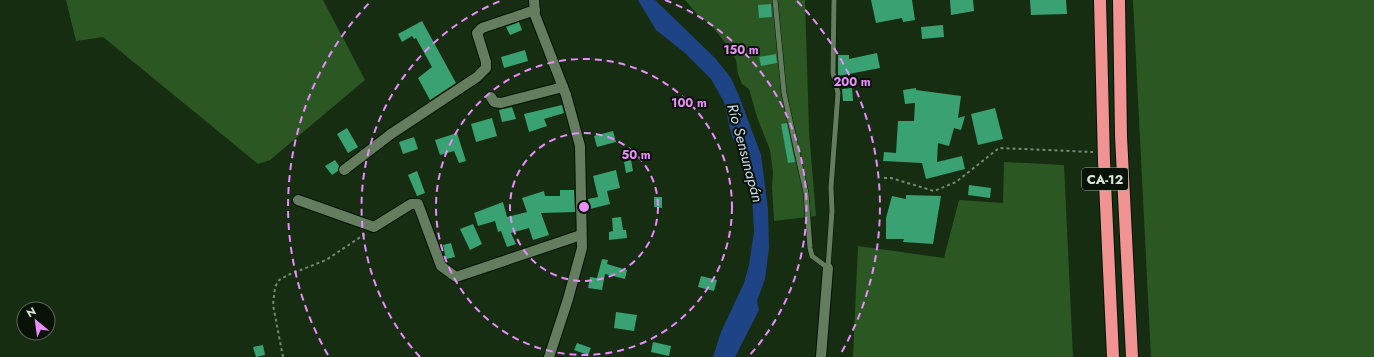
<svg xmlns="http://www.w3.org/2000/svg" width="1374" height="357" font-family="Jost,sans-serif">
	<rect width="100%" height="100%" fill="#162d12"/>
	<g fill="#2b5822">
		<path d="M 66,0 L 323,0 L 365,80 L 270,160 L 258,164 L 103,37 L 76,41 Z"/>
		<path d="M 685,0 L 805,0 L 809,132 L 816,216 L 774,221 L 772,187 L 773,172 L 770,150 L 757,117 L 749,89 L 742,84 L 738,74 L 736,60 L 726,44 L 712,26 L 698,15 Z"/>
		<path d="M 1133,0 L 1374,0 L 1374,357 L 1151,357 Z"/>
		<path d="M 1004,162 L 1064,165 L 1073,357 L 853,357 L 858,246 L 944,258 L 959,200 L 1003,203 Z"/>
	</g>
	<path fill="#1e4486" d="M 638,0 L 655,0 L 715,58 L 731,78 L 739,96 L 761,155 L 768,209 L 769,248 L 765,279 L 757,301 L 759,310 L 735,357 L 713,357 L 721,332 L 744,283 L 749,265 L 754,232 L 752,193 L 746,177 L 744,160 L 732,137 L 724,102 L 711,79 L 685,53 L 656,30 Z"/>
	<g fill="#39a172">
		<path d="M 871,0 L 912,0 L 915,20 L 903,22 L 902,18 L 876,23 Z"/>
		<path d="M 950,0 L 973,0 L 974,11 L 951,15 Z"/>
		<path d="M 1030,0 L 1066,0 L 1067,14 L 1031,15 Z"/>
		<path d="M 771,4 L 772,17 L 759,18 L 758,5 Z"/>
		<path d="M 422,21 L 456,83 L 430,100 L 418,78 L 432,67 L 416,38 L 414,39 L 412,36 L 402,42 L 398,34 Z"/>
		<path d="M 519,22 L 522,30 L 510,35 L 506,27 Z"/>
		<path d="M 943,25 L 944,37 L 922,39 L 921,27 Z"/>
		<path d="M 525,50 L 528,61 L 504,68 L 501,57 Z"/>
		<path d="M 877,53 L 880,68 L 838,76 L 838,55 L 849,55 L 849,59 Z"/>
		<path d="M 776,54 L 777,63 L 761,66 L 759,57 Z"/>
		<path d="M 852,88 L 853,101 L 843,101 L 842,89 Z"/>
		<path d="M 916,88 L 916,90 L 961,96 L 958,118 L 965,116 L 961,130 L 954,128 L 949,146 L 938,143 L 937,162 L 962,156 L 965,169 L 926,179 L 922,163 L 883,161 L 884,152 L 896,153 L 898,121 L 914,121 L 915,103 L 905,104 L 903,90 Z"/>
		<path d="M 562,105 L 564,113 L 544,119 L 547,126 L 529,132 L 524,114 Z"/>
		<path d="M 512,107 L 516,119 L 502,122 L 499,110 Z"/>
		<path d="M 995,108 L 1003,139 L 978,145 L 971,114 Z"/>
		<path d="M 492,118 L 497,136 L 476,142 L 471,124 Z"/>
		<path d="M 787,123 L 795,162 L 788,163 L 781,124 Z"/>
		<path d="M 347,128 L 358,147 L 348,153 L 337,134 Z"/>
		<path d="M 613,131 L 616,142 L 597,147 L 594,136 Z"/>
		<path d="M 457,133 L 466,161 L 459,163 L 454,151 L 440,155 L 435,140 Z"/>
		<path d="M 414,137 L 418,149 L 403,154 L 399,142 Z"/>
		<path d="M 335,160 L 339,166 L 338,171 L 332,175 L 325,166 Z"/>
		<path d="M 631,160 L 633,171 L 626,173 L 624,162 Z"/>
		<path d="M 616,170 L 620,188 L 607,191 L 610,204 L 590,209 L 588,199 L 598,197 L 593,176 Z"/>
		<path d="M 417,171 L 425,193 L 417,196 L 408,175 Z"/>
		<path d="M 969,185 L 991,188 L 990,198 L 968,195 Z"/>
		<path d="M 560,190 L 574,190 L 575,212 L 541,213 L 549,235 L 533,240 L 529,228 L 511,233 L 516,244 L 507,247 L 501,231 L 498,232 L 495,221 L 478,226 L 474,213 L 503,202 L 507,217 L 527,212 L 522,198 L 544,191 L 545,196 L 560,196 Z"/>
		<path d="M 906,195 L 941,196 L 933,244 L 903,242 L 904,239 L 886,239 L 886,218 L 892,196 L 906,199 Z"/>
		<path d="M 654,197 L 662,197 L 662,208 L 654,207 Z"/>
		<path d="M 621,217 L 623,230 L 626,230 L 627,238 L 609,240 L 609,232 L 613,231 L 612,218 Z"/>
		<path d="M 473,224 L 482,244 L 470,250 L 460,229 Z"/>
		<path d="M 451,243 L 455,257 L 446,259 L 443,245 Z"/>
		<path d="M 602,259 L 608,260 L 607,264 L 627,270 L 625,279 L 605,274 L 602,290 L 588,288 L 590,277 L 597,278 Z"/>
		<path d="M 701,276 L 717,280 L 714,291 L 698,287 Z"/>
		<path d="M 616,312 L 637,315 L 634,331 L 614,328 Z"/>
		<path d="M 653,342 L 671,346 L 669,356 L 651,352 Z"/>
		<path d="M 577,343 L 591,348 L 588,355 L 574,350 Z"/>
		<path d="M 263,345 L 265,355 L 256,357 L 253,347 Z"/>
	</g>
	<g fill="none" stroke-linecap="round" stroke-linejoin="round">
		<defs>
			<path id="lane" d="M 775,0 L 784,93 L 806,193 L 810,248 L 812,256 L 828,268 L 832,211 L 831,187 L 838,93 L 833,73 L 834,0"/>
			<g id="street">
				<path d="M 534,0 L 535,15 L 566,95 L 580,146 L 582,248 L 568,299 L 549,357"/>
				<path d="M 491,97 L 494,102 L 501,103 L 563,87"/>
				<path d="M 344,170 L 391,134 L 477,77 L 486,68 L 486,62 L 477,33 L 482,28 L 535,10"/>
				<path d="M 298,200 L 374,227 L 411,204 L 418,204 L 441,266 L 456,277 L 581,235"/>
				<path d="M 821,357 L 828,268"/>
			</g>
			<g id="highway">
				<path d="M 1100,0 L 1104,161 L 1113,357"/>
				<path d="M 1119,0 L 1121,136 L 1132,357"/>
			</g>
		</defs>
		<use href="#lane" stroke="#011400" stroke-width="6"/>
		<use href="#street" stroke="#011400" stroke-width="12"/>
		<use href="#highway" stroke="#011400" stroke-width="14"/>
		<g stroke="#758872" stroke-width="2" stroke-dasharray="3 3" stroke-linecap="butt">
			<path d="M 884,178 L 891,178 L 934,191 L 956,182 L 999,148 L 1093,152"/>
			<path d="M 283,357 L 273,305 L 275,287 L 279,280 L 288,275 L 326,260 L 365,234"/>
		</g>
		<use href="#lane" stroke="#637d5e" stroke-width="5"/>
		<use href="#street" stroke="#637d5e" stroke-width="10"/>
		<use href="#highway" stroke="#f19392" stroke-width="12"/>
	</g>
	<g fill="none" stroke="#ea8dfd" stroke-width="2" stroke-dasharray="7 5">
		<circle cx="584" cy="207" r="74"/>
		<circle cx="584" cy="207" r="148"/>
		<path d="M420 357A222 222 0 0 1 503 0M665 0A222 222 0 0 1 748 357"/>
		<path d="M328 355A296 296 0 0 1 371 1M797 1A296 296 0 0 1 840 355"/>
	</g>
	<g text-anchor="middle" stroke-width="4" stroke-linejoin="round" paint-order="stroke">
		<rect fill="#081207" stroke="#9aa798" stroke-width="1" x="1082" y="168" width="46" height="22" rx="3"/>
		<g font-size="13" font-weight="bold" fill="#d9e7d6">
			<text x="1105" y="184">CA-12</text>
		</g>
		<g font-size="15" font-style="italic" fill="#cfdaee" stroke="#081207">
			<text transform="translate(745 153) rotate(75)" y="5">Río Sensunapán</text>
		</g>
	</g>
	<circle cx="584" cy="207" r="6" fill="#ea8dfd" stroke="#081207" stroke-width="2"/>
	<g font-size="12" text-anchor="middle" font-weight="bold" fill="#ea8dfd" stroke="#081207" stroke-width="4" stroke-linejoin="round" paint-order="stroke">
		<text x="741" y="54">150 m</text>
		<text x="852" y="86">200 m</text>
		<text x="689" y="107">100 m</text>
		<text x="636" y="159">50 m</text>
	</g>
	<g transform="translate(36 321) rotate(331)"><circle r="19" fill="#081207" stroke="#5c675a"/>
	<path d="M0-3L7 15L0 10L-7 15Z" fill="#ea8dfd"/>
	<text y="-6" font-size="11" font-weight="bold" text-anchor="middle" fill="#d9e7d6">N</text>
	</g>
</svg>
